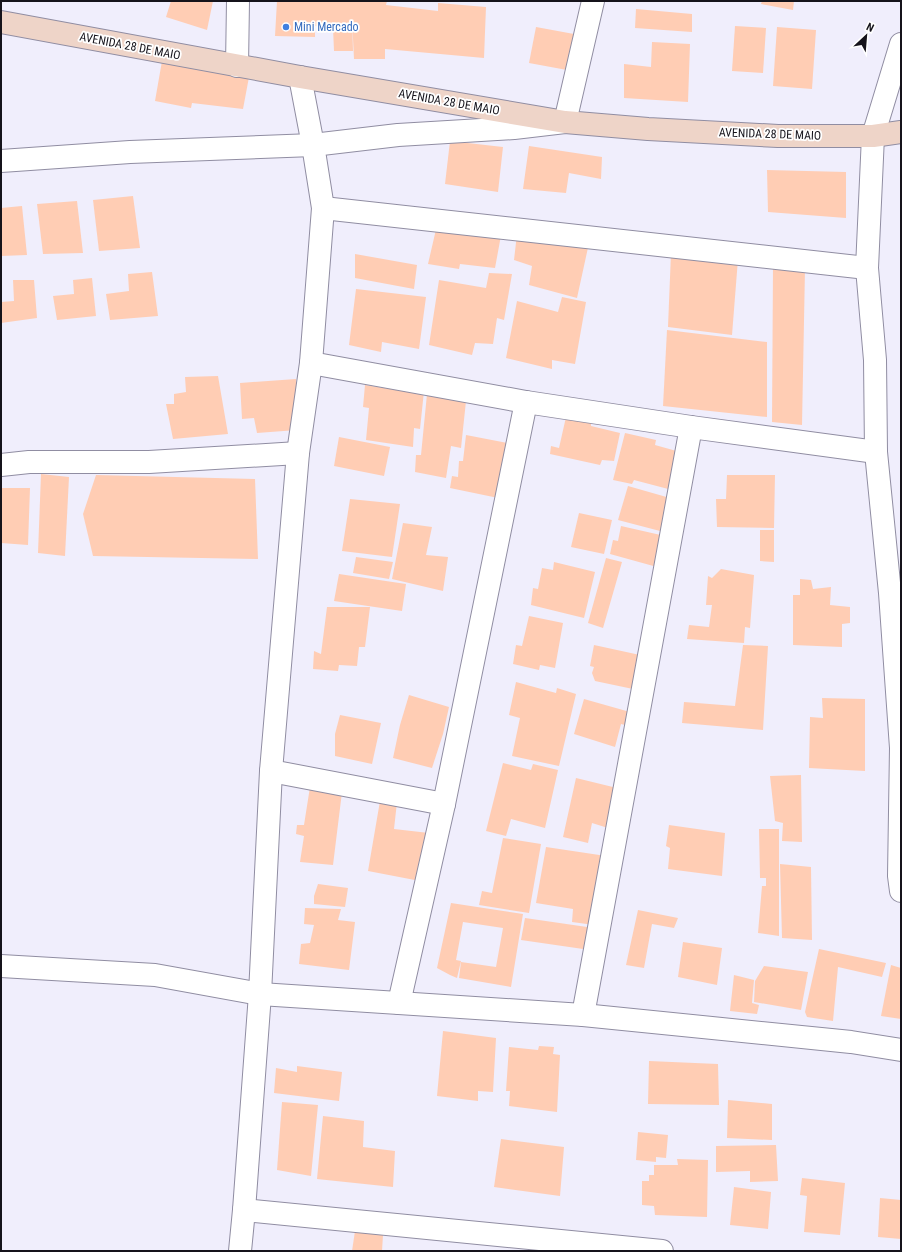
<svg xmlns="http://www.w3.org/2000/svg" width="902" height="1252" font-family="'Roboto Condensed',sans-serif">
	<rect width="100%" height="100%" fill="#f0eefc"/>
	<g fill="#ffcdb4">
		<path d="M 171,1 L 213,1 L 207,30 L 166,17 Z"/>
		<path d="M 277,1 L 387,1 L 386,5 L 438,11 L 438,3 L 486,7 L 484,58 L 385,49 L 385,59 L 354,59 L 352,18 L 353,51 L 334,51 L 333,28 L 315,26 L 315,37 L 275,36 Z"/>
		<path d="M 762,1 L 794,1 L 793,10 L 761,4 Z"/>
		<path d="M 636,9 L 692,14 L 692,32 L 635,28 Z"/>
		<path d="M 735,26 L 766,28 L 763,73 L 732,71 Z"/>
		<path d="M 536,27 L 574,34 L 567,70 L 529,63 Z"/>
		<path d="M 777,27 L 816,30 L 812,89 L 773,86 Z"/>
		<path d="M 652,42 L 690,44 L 688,102 L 624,98 L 624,64 L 651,67 Z"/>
		<path d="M 162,61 L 249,77 L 243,109 L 192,103 L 191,108 L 155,101 Z"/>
		<path d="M 450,141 L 503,147 L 498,192 L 445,184 Z"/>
		<path d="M 529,146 L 602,157 L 601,179 L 569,173 L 566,193 L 523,189 Z"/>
		<path d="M 767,170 L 846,172 L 846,218 L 768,212 Z"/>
		<path d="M 133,196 L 140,248 L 99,251 L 93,200 Z"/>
		<path d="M 77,201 L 83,253 L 43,254 L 37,204 Z"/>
		<path d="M 22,206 L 27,255 L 1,256 L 1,208 Z"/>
		<path d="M 437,225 L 502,230 L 495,268 L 460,264 L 459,269 L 428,264 Z"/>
		<path d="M 517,234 L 589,243 L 577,298 L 529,285 L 532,266 L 514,260 Z"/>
		<path d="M 671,253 L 738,259 L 732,335 L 668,327 Z"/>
		<path d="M 355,254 L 417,265 L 414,289 L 355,278 Z"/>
		<path d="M 773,266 L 805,269 L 802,425 L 772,422 Z"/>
		<path d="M 152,272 L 158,316 L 110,320 L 106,294 L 129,291 L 128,274 Z"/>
		<path d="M 489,273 L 512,274 L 504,320 L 497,318 L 493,344 L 475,343 L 472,355 L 429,345 L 439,280 L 486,288 Z"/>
		<path d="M 92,278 L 96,316 L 57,320 L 53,296 L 74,294 L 73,280 Z"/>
		<path d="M 13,280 L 34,280 L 37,318 L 1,323 L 1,302 L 14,301 Z"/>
		<path d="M 356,289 L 426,297 L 419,349 L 382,342 L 381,352 L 349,345 Z"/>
		<path d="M 562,297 L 586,302 L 575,364 L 552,360 L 552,369 L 506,358 L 517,301 L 558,312 Z"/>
		<path d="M 667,330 L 767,342 L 767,417 L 663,406 Z"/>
		<path d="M 218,376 L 228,434 L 173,439 L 166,404 L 174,404 L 174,394 L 186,392 L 185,377 Z"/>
		<path d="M 296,379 L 297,430 L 257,433 L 254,418 L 242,419 L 240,383 Z"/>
		<path d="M 365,385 L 415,393 L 415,388 L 424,391 L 420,429 L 414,428 L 413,447 L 366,440 L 369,408 L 363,407 Z"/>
		<path d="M 427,394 L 466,401 L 461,448 L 451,446 L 446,478 L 415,472 L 416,455 L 421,455 Z"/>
		<path d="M 566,417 L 591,422 L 591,426 L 620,433 L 614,461 L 602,460 L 600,465 L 550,454 L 551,446 L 559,448 Z"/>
		<path d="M 625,433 L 656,440 L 655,445 L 680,452 L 672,490 L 634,480 L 632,484 L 613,480 Z"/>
		<path d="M 466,435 L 513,444 L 503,499 L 450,488 L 452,476 L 458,477 L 459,461 L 463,461 Z"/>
		<path d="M 339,437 L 390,447 L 384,476 L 334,466 Z"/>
		<path d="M 41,474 L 69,477 L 65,556 L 38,553 Z"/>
		<path d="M 96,475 L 255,479 L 258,559 L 93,556 L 83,514 Z"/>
		<path d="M 727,475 L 775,475 L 774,528 L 717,527 L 716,499 L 726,499 Z"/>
		<path d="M 628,486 L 670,498 L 660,531 L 618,520 Z"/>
		<path d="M 1,488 L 30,488 L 28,545 L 1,543 Z"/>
		<path d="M 350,499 L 400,504 L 392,557 L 342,551 Z"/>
		<path d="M 579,513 L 612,520 L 604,554 L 571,547 Z"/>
		<path d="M 403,523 L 432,527 L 426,555 L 448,557 L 443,591 L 392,579 Z"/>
		<path d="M 621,526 L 665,536 L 657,567 L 610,554 L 613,540 L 618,541 Z"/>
		<path d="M 760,530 L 774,530 L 774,562 L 760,561 Z"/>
		<path d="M 356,557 L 393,562 L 389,579 L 353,573 Z"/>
		<path d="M 606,558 L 622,562 L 603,628 L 588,623 Z"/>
		<path d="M 554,562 L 595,572 L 584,618 L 531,605 L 533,588 L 538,589 L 542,568 L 553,570 Z"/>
		<path d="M 721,569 L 754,575 L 750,628 L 745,627 L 744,643 L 687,639 L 689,625 L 709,627 L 712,605 L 706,605 L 708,576 L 712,578 Z"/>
		<path d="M 339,574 L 406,584 L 402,611 L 334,601 Z"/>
		<path d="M 800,579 L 811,580 L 813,589 L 831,587 L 830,605 L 850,607 L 850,623 L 842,624 L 842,647 L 793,645 L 793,595 L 800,595 Z"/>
		<path d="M 327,607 L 370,607 L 365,647 L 359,647 L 357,666 L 339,665 L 338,671 L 313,669 L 314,651 L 321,654 Z"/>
		<path d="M 529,616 L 563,623 L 555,668 L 540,665 L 539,670 L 513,664 L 516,645 L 522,646 Z"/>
		<path d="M 594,645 L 640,655 L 633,689 L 595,681 L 592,673 L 594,667 L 590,666 Z"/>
		<path d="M 743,645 L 768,646 L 763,730 L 682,723 L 684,702 L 735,706 Z"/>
		<path d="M 516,682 L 556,693 L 557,688 L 576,694 L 559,766 L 512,756 L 520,718 L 509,715 Z"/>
		<path d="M 409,695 L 449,707 L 443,734 L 432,768 L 393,758 L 400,725 Z"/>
		<path d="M 822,698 L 865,699 L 865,771 L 809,768 L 810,717 L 823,718 Z"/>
		<path d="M 584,699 L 630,712 L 625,725 L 621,724 L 615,747 L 574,734 Z"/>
		<path d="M 340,715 L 381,723 L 372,764 L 335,756 L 335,734 Z"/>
		<path d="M 503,763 L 531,770 L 533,764 L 558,770 L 545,828 L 511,819 L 506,836 L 486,831 Z"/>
		<path d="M 801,775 L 802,842 L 782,841 L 783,823 L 775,821 L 770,776 Z"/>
		<path d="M 576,778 L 617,788 L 608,828 L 592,823 L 588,843 L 563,837 Z"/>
		<path d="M 310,787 L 342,792 L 333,865 L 300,862 L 304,836 L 296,834 L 297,825 L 304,825 Z"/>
		<path d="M 380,801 L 397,802 L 394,829 L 429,833 L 420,881 L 368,871 Z"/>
		<path d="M 669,825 L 725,833 L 722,876 L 668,869 L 670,848 L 666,846 Z"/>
		<path d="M 759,829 L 779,829 L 779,936 L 758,933 L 762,886 L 766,886 L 766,878 L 760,878 Z"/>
		<path d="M 503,838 L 541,844 L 529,913 L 479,905 L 482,891 L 492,893 Z"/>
		<path d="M 546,847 L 606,856 L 594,925 L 572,922 L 573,909 L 536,903 Z"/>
		<path d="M 780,864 L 811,867 L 812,940 L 782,938 Z"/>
		<path d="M 318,884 L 348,888 L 345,907 L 314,904 L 314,896 Z"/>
		<path d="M 451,903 L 523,914 L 511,987 L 459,978 L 461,962 L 496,967 L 503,928 L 463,922 L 456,960 L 461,961 L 457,978 L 450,975 L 437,968 Z"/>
		<path d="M 305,908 L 341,909 L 338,920 L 355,922 L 349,970 L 299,964 L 301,944 L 310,943 L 314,925 L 304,924 Z"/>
		<path d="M 638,910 L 678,918 L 674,928 L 652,924 L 644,968 L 626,965 Z"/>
		<path d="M 525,918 L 594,928 L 590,950 L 521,940 Z"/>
		<path d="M 683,942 L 722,948 L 717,985 L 678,977 Z"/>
		<path d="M 819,949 L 886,963 L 882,977 L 838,967 L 833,1021 L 807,1017 L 805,1012 Z"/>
		<path d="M 891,965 L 901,968 L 901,1019 L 881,1016 Z"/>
		<path d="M 764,966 L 808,972 L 801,1010 L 754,1002 L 755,981 Z"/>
		<path d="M 734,975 L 754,980 L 752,1003 L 759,1005 L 757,1014 L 730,1011 Z"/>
		<path d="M 443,1031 L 496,1038 L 493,1092 L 478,1091 L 478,1101 L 437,1096 Z"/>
		<path d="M 539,1046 L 554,1047 L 553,1054 L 560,1055 L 557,1112 L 509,1106 L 510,1091 L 506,1091 L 509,1047 L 538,1050 Z"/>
		<path d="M 649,1061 L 718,1064 L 719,1105 L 648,1104 Z"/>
		<path d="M 297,1066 L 342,1072 L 339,1101 L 274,1093 L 276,1068 L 297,1072 Z"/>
		<path d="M 728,1100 L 772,1104 L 772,1140 L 727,1138 Z"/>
		<path d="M 282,1102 L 318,1105 L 311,1176 L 277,1170 Z"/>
		<path d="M 323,1116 L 364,1121 L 363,1147 L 395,1151 L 393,1187 L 317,1179 Z"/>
		<path d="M 638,1132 L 668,1135 L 666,1158 L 656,1157 L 656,1162 L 636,1160 Z"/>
		<path d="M 501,1139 L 564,1147 L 560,1196 L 494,1187 Z"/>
		<path d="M 776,1145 L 778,1181 L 750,1182 L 750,1171 L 716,1172 L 716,1146 Z"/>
		<path d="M 677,1159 L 708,1160 L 707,1217 L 655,1215 L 654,1206 L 642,1205 L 642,1181 L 649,1181 L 649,1175 L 654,1175 L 654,1165 L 678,1165 Z"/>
		<path d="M 802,1178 L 845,1183 L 840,1235 L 804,1232 L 807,1196 L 800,1195 Z"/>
		<path d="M 734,1187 L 771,1192 L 768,1229 L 730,1225 Z"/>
		<path d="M 880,1198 L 901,1200 L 901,1239 L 878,1237 Z"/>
		<path d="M 355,1231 L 383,1235 L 382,1251 L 352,1251 Z"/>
	</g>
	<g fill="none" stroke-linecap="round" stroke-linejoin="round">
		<defs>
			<g id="street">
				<path d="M 901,44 L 873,136 L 867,268 L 875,360 L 876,452 L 890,593 L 901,748 L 899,876 L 901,891"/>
				<path d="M 237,66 L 238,1"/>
				<path d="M 1,161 L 130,152 L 313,145 L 398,135 L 514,128 L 565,122 L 593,1"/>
				<path d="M 323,208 L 867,268"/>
				<path d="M 311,363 L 526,402 L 691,427 L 876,452"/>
				<path d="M 1,465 L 29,462 L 149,462 L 298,453"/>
				<path d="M 271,771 L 444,804"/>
				<path d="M 1,966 L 155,975 L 260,994 L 583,1015 L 851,1042 L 901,1050"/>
				<path d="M 399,1003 L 444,804 L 526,402"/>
				<path d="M 583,1015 L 691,427"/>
				<path d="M 244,1210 L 662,1251"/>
				<path d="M 240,1251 L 244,1210 L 260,994 L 271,771 L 298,453 L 311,363 L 323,208 L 313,145 L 300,77"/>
			</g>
			<path id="secondary" d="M 1,22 L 300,77 L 565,122 L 648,129 L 778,136 L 873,136 L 901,132"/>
		</defs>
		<use href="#street" stroke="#908da2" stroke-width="24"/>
		<use href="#secondary" stroke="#908da2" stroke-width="24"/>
		<use href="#street" stroke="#fff" stroke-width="22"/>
		<use href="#secondary" stroke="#eed4c8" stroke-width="22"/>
	</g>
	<circle fill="#3f7fe0" stroke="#fff" stroke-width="1.5" cx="286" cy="27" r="4"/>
	<g text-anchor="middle" stroke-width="3.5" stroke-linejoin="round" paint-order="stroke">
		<g font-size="12" fill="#366cbe" stroke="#fff" text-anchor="start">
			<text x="294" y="31">Mini Mercado</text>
		</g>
		<g font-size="12" fill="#15131b" stroke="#fff">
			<text transform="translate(130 46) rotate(11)" y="4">AVENIDA 28 DE MAIO</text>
			<text transform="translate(449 102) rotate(10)" y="4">AVENIDA 28 DE MAIO</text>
			<text transform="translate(770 134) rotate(2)" y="4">AVENIDA 28 DE MAIO</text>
		</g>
	</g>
	<rect width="902" height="1252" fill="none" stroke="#15131b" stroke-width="4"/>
	<g transform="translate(866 36) rotate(26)" stroke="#ffffff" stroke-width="3" paint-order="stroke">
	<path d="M0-3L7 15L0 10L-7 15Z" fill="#15131b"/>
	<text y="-6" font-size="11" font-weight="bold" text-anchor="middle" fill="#15131b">N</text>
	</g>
</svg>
